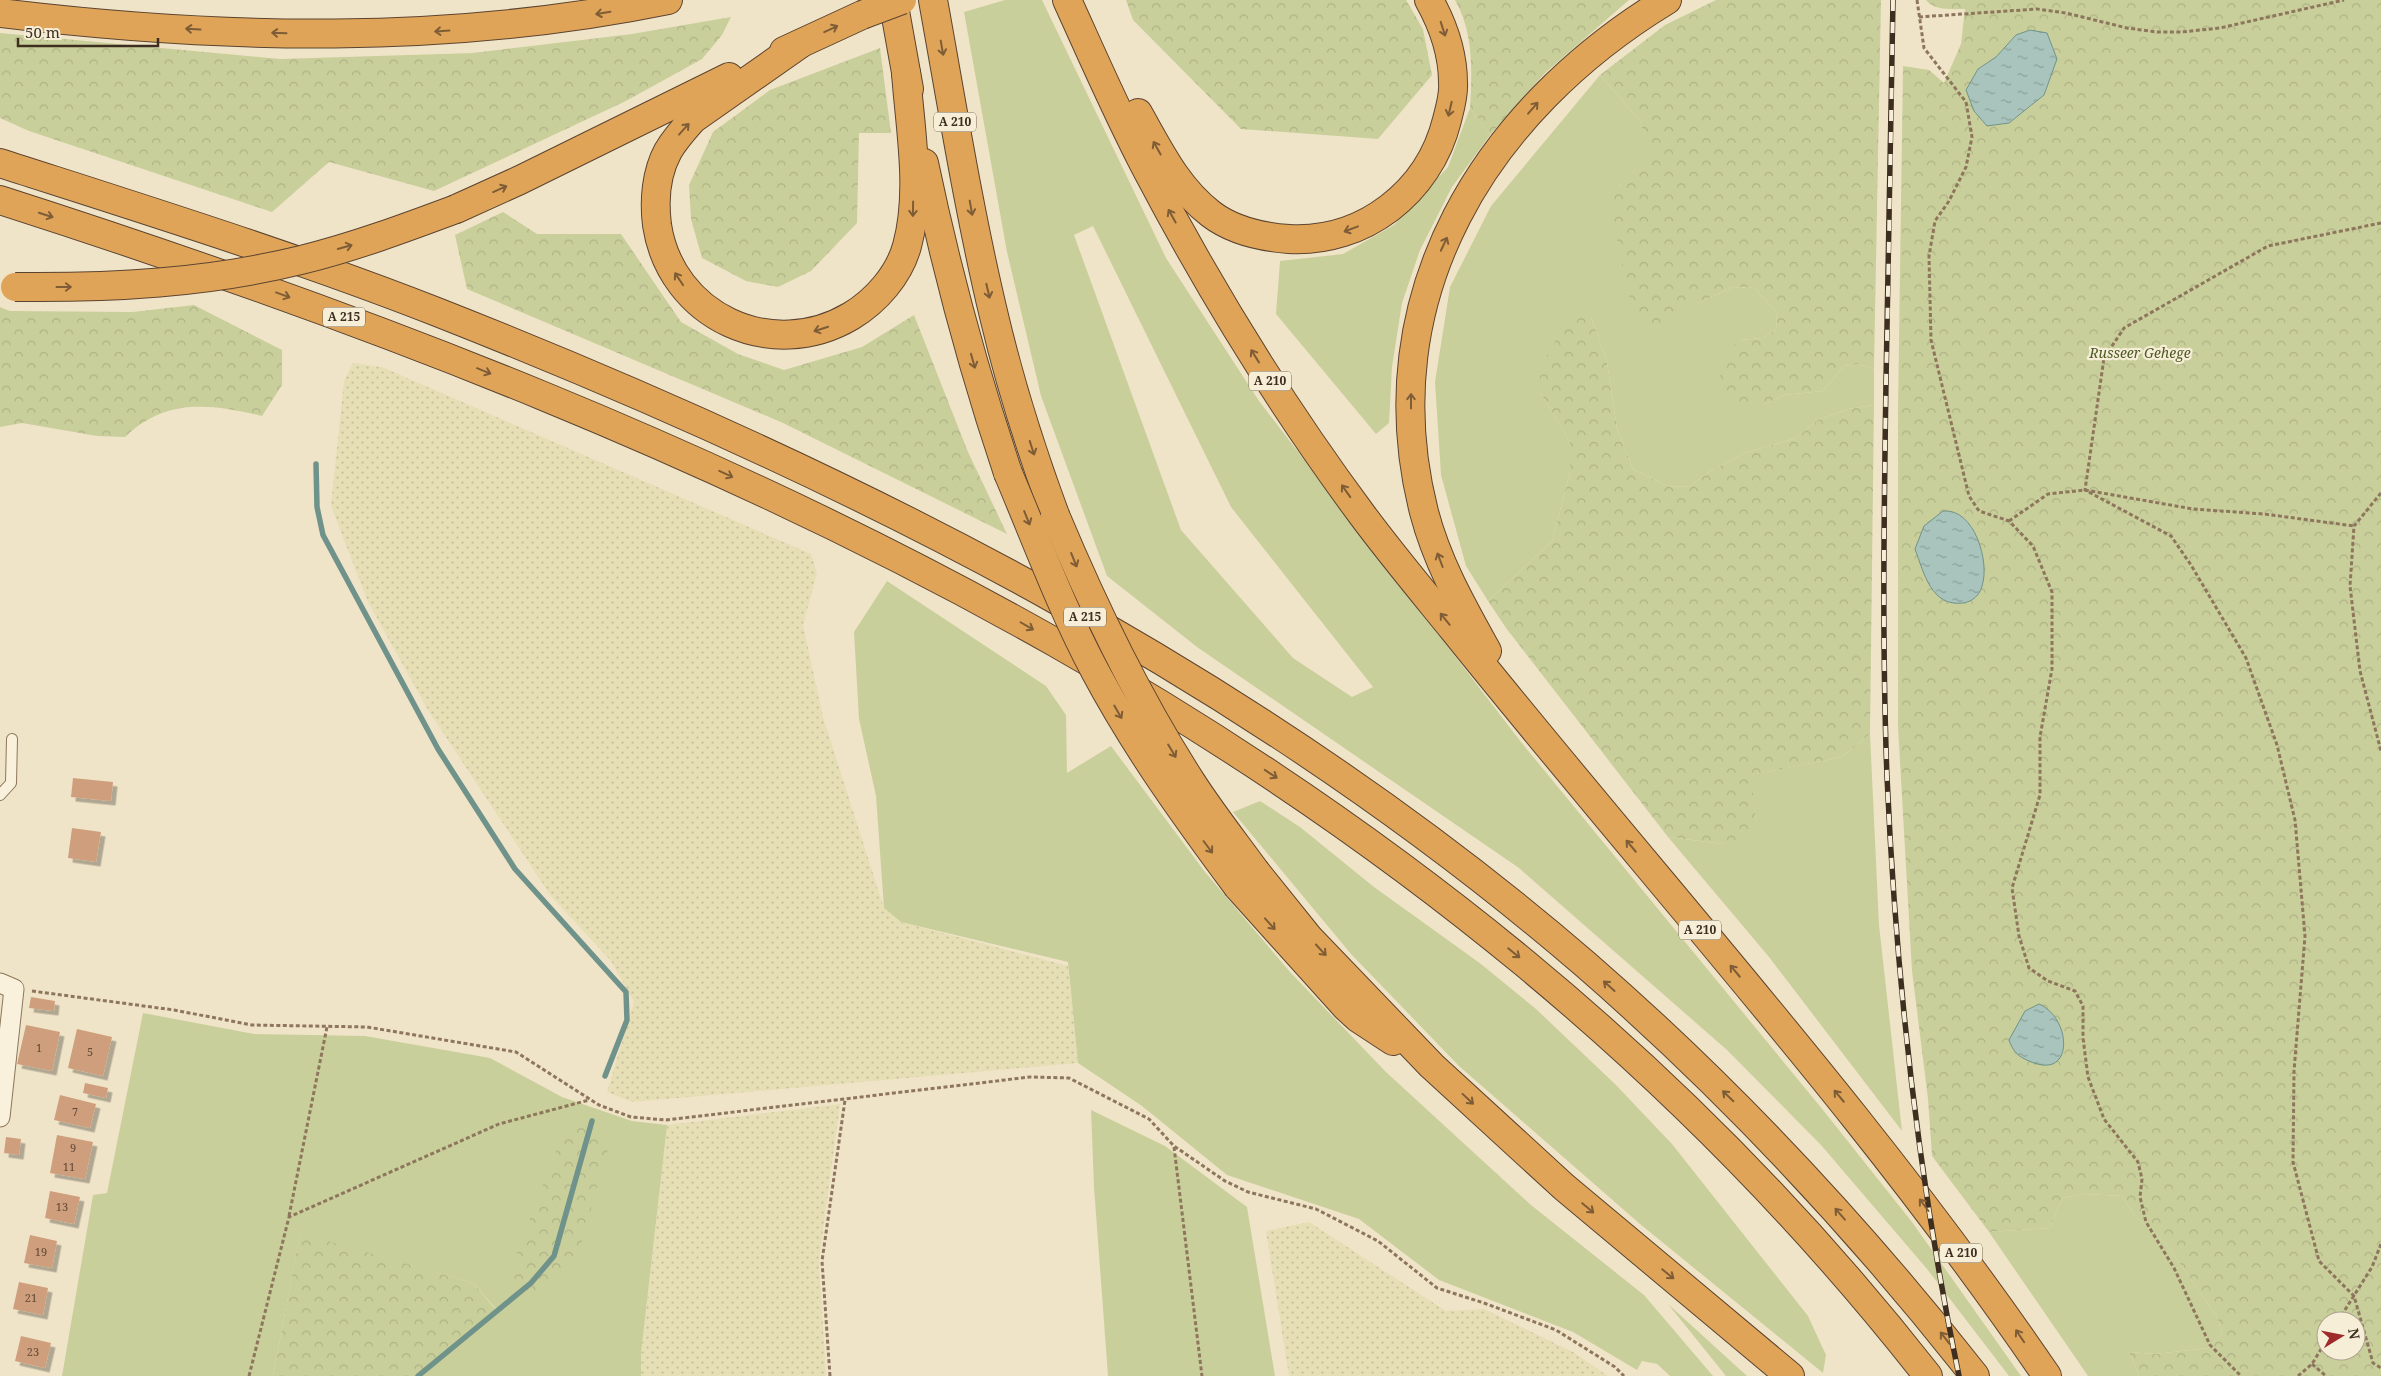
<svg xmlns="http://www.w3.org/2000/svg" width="2381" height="1376" font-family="'Noto Serif',serif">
	<defs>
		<pattern id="farmland-dots" width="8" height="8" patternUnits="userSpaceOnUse" patternTransform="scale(1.25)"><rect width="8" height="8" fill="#e6deb5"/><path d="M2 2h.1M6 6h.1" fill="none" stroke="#c6bf9b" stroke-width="1.8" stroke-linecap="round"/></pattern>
		<pattern id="forest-crowns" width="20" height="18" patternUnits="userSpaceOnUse" patternTransform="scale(1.25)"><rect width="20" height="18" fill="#c9cf9b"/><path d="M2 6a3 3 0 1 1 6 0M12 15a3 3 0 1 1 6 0" fill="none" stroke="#aeb285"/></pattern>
		<pattern id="water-ripples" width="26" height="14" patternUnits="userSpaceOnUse" patternTransform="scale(1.25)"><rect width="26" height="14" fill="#a9c4bc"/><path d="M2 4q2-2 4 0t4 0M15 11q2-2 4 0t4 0" fill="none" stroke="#8ba098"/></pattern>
		<filter id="shadow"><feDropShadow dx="4.5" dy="4.5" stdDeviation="0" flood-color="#0004"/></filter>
	</defs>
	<rect width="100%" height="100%" fill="#f0e4c8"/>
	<g fill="url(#farmland-dots)">
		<path d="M 353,363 L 382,367 L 811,554 L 817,573 L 803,625 L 823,717 L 884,908 L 901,922 L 1068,966 L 1078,1063 L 632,1102 L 607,1092 L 634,1002 L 611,961 L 551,896 L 428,710 L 368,602 L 331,506 L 344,381 Z"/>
		<path d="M 840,1104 L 819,1260 L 826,1376 L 641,1376 L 641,1353 L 667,1125 Z"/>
		<path d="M 1309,1222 L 1446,1311 L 1484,1309 L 1573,1352 L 1608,1376 L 1289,1376 L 1266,1231 Z"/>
	</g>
	<g fill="#c9cf9b" fill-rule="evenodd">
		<path d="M 1005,0 L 1042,0 L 1166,258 L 1259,401 L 1521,742 L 1823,1110 L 1912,1222 L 2021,1376 L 2009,1376 L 1927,1269 L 1821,1145 L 1727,1050 L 1519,868 L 1197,647 L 1107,576 L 1041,396 L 1007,252 L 964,12 ZM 1093,226 L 1231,507 L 1373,687 L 1352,697 L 1293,658 L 1181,530 L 1074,235 Z"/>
		<path d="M 1600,75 L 1640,121 L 1651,153 L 1618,188 L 1698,303 L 1733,287 L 1754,288 L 1777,312 L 1776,330 L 1763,338 L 1740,340 L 1763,405 L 1784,395 L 1823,391 L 1844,366 L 1859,364 L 1874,369 L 1874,405 L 1848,409 L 1818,420 L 1796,438 L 1745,453 L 1710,471 L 1689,487 L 1667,486 L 1633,469 L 1617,429 L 1607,362 L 1591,317 L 1540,392 L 1570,442 L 1570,472 L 1552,541 L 1488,601 L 1466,566 L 1441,475 L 1435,382 L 1450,287 L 1491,206 Z"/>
		<path d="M 1470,108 L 1490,135 L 1452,187 L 1420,250 L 1402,303 L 1392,367 L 1389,423 L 1376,434 L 1276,314 L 1280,261 L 1343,254 L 1394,225 L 1448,167 Z"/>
		<path d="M 887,581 L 1046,686 L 1066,715 L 1067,773 L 1111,746 L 1205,872 L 1290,972 L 1386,1072 L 1531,1205 L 1644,1295 L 1713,1376 L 1670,1376 L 1657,1364 L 1642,1361 L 1637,1370 L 1573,1332 L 1439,1280 L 1359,1219 L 1227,1175 L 1142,1106 L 1078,1063 L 1068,962 L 901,922 L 884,908 L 876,796 L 859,719 L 854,632 Z"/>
		<path d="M 1870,734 L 1879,925 L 1902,1131 L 1769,957 L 1668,837 L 1724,844 L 1756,822 L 1750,775 L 1842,757 Z"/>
		<path d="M 1260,801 L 1300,827 L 1374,887 L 1481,964 L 1536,1009 L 1615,1084 L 1672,1144 L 1808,1316 L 1826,1355 L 1823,1373 L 1640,1224 L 1459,1066 L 1351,954 L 1233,812 Z"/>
		<path d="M 143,1013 L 254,1034 L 365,1036 L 490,1058 L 562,1097 L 632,1121 L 667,1125 L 641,1353 L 641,1376 L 418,1376 L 497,1310 L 473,1283 L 300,1234 L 273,1376 L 62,1376 L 93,1195 L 107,1193 Z"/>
		<path d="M 1091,1110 L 1165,1146 L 1247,1207 L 1275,1376 L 1108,1376 L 1094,1187 Z"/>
		<path d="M 2084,1194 L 2122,1196 L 2136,1217 L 2167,1245 L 2217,1317 L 2222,1333 L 2208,1348 L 2155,1354 L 2129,1352 L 2139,1376 L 2088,1376 L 1989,1232 L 2050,1228 L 2062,1198 Z"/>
		<path d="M 1668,1304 L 1747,1376 L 1726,1376 Z"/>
	</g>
	<g fill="url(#forest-crowns)" fill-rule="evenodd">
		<path d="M 1126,0 L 1406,0 L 1423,29 L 1432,75 L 1378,139 L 1241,129 L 1133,20 Z"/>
		<path d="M 1455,0 L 1629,0 L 1546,72 L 1490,135 L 1470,108 C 1472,72 1474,33 1455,0 Z"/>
		<path d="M 1716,0 L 1881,0 L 1874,369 L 1859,364 L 1844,366 L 1823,391 L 1784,395 L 1763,405 L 1732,406 L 1723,393 L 1720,376 L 1727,351 L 1740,340 L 1763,338 L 1776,330 L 1777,312 L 1754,288 L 1733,287 L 1698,303 L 1663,323 L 1646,328 L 1636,314 L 1627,290 L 1611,206 L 1618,188 L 1650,153 L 1640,121 L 1600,75 L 1665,25 Z"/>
		<path d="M 1926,0 L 2381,0 L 2381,1376 L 2139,1376 L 2129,1352 L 2155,1354 L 2208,1348 L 2222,1333 L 2217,1317 L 2167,1245 L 2136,1217 L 2122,1196 L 2084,1194 L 2062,1198 L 2050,1228 L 1989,1232 L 1932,1156 L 1928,1099 L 1912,971 L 1898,727 L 1898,411 L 1903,66 L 1929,70 L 1944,83 L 1961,44 L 1965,9 C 1953,9 1934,11 1926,0 ZM 2016,35 L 2057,59 L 2044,95 L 2009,123 L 1974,111 L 1970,98 L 1978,69 L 1996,57 ZM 2326,1321 L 2356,1321 L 2356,1351 L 2326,1351 Z"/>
		<path d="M 731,17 L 722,35 L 702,59 L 626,101 L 434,191 L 329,162 L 272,212 L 29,131 L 0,118 L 0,33 L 280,59 L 473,53 L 632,34 Z"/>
		<path d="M 880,48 L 891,133 L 859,133 L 857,223 L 811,271 L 778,287 L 746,281 L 702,258 L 691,219 L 689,185 L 713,132 L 770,90 Z"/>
		<path d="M 503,212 L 537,234 L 621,234 L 681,322 L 738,354 L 784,370 L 862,347 L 914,315 L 968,452 L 1007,534 L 783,423 L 467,289 L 455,235 Z"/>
		<path d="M 194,305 L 282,350 L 282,385 L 262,416 C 212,404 166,397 125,437 L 97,436 L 22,423 L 0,427 L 0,307 L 10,311 L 133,312 Z"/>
		<path d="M 1579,312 L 1591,317 L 1607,362 L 1617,429 L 1633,469 L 1667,486 L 1689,487 L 1710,471 L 1745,453 L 1796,438 L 1818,420 L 1848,409 L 1874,405 L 1870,734 L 1842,757 L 1751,775 L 1756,822 L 1748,839 L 1724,844 L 1668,837 L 1506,628 L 1488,601 L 1552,541 L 1570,472 L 1570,442 L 1540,392 L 1540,368 L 1558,336 Z"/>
		<path d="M 592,1121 L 609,1146 L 577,1259 L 543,1293 L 517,1295 L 511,1269 L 565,1127 Z"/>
		<path d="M 300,1233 L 473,1283 L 497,1311 L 418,1376 L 273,1376 Z"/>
	</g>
	<g fill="url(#water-ripples)" stroke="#6f938a">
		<path d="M 2030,30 L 2047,33 L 2057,59 L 2044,95 L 2009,123 L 1987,126 L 1974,111 L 1966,90 L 1978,69 L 1996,57 L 2016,35 Z"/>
		<path d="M 1943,511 C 1975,508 1990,563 1982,586 C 1980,595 1972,602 1963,603 C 1931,607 1924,573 1915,549 L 1924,526 Z"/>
		<path d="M 2039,1004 C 2072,1018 2075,1082 2029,1061 C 2017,1056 2013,1051 2009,1040 L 2025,1011 Z"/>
	</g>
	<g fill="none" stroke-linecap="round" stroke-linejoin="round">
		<g stroke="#6f938a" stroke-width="5.5">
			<path d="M 316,464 L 317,507 L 323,535 L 438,749 L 515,869 L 626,992 L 627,1020 L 605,1076"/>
			<path d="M 418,1376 L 531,1283 L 554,1256 L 592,1121"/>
		</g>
	</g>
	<g fill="#cf9f7d" filter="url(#shadow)">
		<path d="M 73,778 L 113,782 L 111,801 L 71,797 Z"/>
		<path d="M 72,828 L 101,832 L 96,862 L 68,858 Z"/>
		<path d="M 31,997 L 55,1001 L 54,1011 L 29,1008 Z"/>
		<path d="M 26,1025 L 60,1032 L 52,1071 L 17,1064 Z"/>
		<path d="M 77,1029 L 112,1037 L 103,1076 L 68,1068 Z"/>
		<path d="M 85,1083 L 108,1088 L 106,1098 L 83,1093 Z"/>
		<path d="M 60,1095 L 96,1104 L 90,1128 L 54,1120 Z"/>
		<path d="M 57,1135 L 93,1142 L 85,1179 L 50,1173 Z"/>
		<path d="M 6,1137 L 21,1139 L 19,1155 L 4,1153 Z"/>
		<path d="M 50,1191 L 80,1197 L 74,1224 L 45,1218 Z"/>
		<path d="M 30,1235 L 57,1241 L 52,1268 L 24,1263 Z"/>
		<path d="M 19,1282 L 48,1288 L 43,1315 L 13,1309 Z"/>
		<path d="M 21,1336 L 51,1343 L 45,1368 L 15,1361 Z"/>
	</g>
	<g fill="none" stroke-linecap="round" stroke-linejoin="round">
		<defs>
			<path id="lane" d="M 0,795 L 11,783 L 12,739"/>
			<path id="street" d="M 0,983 L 14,989 L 0,1117"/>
			<g id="highway">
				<path d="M 893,0 L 909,89"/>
				<path d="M 933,0 C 952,105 969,212 994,316 C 1010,384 1031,450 1055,515"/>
				<path d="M 1067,0 C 1093,57 1118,115 1147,170 C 1210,290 1282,407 1363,516 C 1392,555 1423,592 1453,629 C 1652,878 1868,1113 2047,1376"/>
				<path d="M 0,13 C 222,40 448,45 668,0"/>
				<path d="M 800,44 L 693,119 C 684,129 675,139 668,151 C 656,173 654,201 657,225 C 671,317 772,363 851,316 C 876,301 899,275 907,246 C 922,191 910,129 906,73"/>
				<path d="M 784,51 L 862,15"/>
				<path d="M 1138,113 C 1159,150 1177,188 1211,214 C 1232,230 1262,237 1289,239 C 1364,243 1429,192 1447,120 C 1450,108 1454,95 1453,83 C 1453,53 1443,25 1429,0"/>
				<path d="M 0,163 C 146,210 294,256 437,312 C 846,473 1250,675 1585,964 C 1729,1089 1857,1226 1975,1376"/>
				<path d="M 924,163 C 946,268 974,372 1008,473"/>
				<path d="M 0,200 C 733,435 1442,755 1928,1376"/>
				<path d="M 456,209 L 520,180 L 729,77"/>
				<path d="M 1487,651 C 1462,606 1437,562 1424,512 C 1369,296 1486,110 1667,0"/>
				<path d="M 1256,872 L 1309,938 L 1432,1066 L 1564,1187 L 1790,1376"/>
				<path d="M 1238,887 L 1346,1007 L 1358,1018 L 1393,1041"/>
			</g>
		</defs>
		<use href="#lane" stroke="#8d765c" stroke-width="12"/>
		<use href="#street" stroke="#8d765c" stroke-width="21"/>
		<use href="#highway" stroke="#5b4430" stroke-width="30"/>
		<g stroke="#8d765c" stroke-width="3" stroke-dasharray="4 2.5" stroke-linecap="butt">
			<path d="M 1917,0 L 1924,48 L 1966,102 L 1972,137 L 1966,167 L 1949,201 L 1935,221 L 1929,256 L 1931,340 L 1969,496 L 1979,511 L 2009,521 L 2033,546 L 2052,592 L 2052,669 L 2040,737 L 2040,795 L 2012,888 L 2019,936 L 2029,968 L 2048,981 L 2075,991 L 2083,1006 L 2083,1038 L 2088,1077 L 2104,1119 L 2138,1162 L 2142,1179 L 2140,1197 L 2146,1222 L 2174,1268 L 2210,1345 L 2241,1376"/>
			<path d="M 1919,17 L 2037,9 L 2066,13 L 2127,28 L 2157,32 L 2181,32 L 2220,28 L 2344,0"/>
			<path d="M 2381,223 L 2268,246 L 2124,328 L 2104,358 L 2085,490 L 2171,536 L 2191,565 L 2246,658 L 2277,745 L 2295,820 L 2305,936 L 2294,1071 L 2293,1162 L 2319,1261 L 2354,1296 L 2373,1363 L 2381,1368"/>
			<path d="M 2381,493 L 2354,526 L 2350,586 L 2360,671 L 2381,751"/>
			<path d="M 2009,521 L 2048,494 L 2085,490 L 2193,509 L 2264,514 L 2354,526"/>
			<path d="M 32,991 L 174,1010 L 252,1025 L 367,1027 L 516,1052 L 599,1105 L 631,1117 L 666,1120 L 1030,1077 L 1069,1078 L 1149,1119 L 1174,1146 L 1225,1181 L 1248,1192 L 1316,1209 L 1378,1241 L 1437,1288 L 1484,1303 L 1556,1330 L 1615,1367 L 1624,1376"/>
			<path d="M 1174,1147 L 1202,1376"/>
			<path d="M 289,1216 L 327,1027"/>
			<path d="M 2338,1321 L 2372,1267 L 2381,1244"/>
			<path d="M 2312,1364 L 2326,1376"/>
			<path d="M 249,1376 L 289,1217 L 499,1124 L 589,1100"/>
			<path d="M 830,1376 L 822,1261 L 845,1100"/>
			<path d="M 2298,1376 L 2312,1364 L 2326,1341"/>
		</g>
		<use href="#lane" stroke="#faf1dc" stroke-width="10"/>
		<use href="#street" stroke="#faf1dc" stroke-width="19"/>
		<use href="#highway" stroke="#e0a458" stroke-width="28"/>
		<defs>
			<path id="rail" d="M 1893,0 C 1891,127 1889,254 1886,382 C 1884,513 1882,646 1887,777 C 1896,978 1918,1179 1959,1376"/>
		</defs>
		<use href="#rail" stroke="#3d2e20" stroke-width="5.5"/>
		<use href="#rail" stroke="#f7eed8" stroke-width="4" stroke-dasharray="11" stroke-linecap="butt"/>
		<defs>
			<g id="highway-bridge">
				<path d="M 862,15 L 902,0"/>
				<path d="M 15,287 C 111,288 208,283 301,260 C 354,247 405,228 456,209"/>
				<path d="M 1008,473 C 1036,539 1061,607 1095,671 C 1136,748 1186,817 1238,887"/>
				<path d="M 1055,515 C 1094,608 1137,698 1192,783 C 1212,814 1235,843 1256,872"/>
			</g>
		</defs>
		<use href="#highway-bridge" stroke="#5b4430" stroke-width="30" stroke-linecap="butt"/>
		<use href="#highway-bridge" stroke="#e0a458" stroke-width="28"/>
	</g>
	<defs><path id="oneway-shaft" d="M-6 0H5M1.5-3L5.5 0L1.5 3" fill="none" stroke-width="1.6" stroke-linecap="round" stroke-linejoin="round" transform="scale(1.25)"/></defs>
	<g stroke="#7e5d36">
		<use href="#oneway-shaft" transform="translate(603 13) rotate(171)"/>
		<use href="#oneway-shaft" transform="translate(193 29) rotate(-177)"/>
		<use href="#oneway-shaft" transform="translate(831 29) rotate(-25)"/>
		<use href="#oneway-shaft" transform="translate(1443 29) rotate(72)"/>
		<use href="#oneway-shaft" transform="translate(442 31) rotate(176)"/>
		<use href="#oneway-shaft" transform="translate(279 33) rotate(-178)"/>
		<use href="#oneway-shaft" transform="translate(942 48) rotate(80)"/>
		<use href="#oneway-shaft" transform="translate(1533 108) rotate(-49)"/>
		<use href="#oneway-shaft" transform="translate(1450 109) rotate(103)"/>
		<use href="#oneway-shaft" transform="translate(684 129) rotate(-48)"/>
		<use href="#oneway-shaft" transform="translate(1157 148) rotate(-119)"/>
		<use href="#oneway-shaft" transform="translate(500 189) rotate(-24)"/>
		<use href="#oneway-shaft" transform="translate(971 208) rotate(80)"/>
		<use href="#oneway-shaft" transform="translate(913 209) rotate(91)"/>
		<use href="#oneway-shaft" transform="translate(46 215) rotate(18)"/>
		<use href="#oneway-shaft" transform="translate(1172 216) rotate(-119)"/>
		<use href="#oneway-shaft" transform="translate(1351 229) rotate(159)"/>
		<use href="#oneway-shaft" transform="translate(1444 244) rotate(-65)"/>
		<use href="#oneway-shaft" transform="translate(345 247) rotate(-16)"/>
		<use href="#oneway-shaft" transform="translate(679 279) rotate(-124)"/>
		<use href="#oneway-shaft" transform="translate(64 287)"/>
		<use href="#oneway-shaft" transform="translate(988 291) rotate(77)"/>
		<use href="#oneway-shaft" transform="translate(283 295) rotate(20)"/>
		<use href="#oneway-shaft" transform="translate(821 329) rotate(162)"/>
		<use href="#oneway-shaft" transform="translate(1255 356) rotate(-122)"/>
		<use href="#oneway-shaft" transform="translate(973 361) rotate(74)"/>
		<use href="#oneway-shaft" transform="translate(484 371) rotate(22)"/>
		<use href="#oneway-shaft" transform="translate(1411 401) rotate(-90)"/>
		<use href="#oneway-shaft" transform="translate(1032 448) rotate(72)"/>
		<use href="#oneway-shaft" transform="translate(726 474) rotate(25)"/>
		<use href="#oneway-shaft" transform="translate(1346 491) rotate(-125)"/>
		<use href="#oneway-shaft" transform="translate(1027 518) rotate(68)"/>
		<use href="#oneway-shaft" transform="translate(1074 560) rotate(68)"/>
		<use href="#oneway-shaft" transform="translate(1440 560) rotate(-111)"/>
		<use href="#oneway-shaft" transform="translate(1445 619) rotate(-129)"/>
		<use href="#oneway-shaft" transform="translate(1027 626) rotate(30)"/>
		<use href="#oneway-shaft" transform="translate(1118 712) rotate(60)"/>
		<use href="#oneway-shaft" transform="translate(1172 751) rotate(59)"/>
		<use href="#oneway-shaft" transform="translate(1271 774) rotate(34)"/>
		<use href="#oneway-shaft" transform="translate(1631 846) rotate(-130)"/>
		<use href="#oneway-shaft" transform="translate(1208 847) rotate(53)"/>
		<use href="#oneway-shaft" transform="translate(1270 924) rotate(48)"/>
		<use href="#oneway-shaft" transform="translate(1321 950) rotate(47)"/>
		<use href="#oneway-shaft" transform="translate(1514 953) rotate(39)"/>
		<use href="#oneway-shaft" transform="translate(1735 971) rotate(-130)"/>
		<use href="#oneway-shaft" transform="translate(1609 986) rotate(-138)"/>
		<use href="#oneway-shaft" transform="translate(1728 1096) rotate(-136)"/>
		<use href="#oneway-shaft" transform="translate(1839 1096) rotate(-130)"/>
		<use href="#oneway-shaft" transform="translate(1468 1099) rotate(43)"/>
		<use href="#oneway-shaft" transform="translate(1924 1205) rotate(-127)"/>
		<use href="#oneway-shaft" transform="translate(1588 1208) rotate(40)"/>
		<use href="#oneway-shaft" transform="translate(1840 1214) rotate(-131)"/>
		<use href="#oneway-shaft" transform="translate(1668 1274) rotate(39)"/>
		<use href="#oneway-shaft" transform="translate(2020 1336) rotate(-124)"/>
		<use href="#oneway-shaft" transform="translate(1945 1338) rotate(-128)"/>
	</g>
	<g text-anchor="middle" stroke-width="4.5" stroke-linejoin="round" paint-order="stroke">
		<g font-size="11" fill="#624a37">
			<text x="39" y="1052">1</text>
			<text x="90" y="1056">5</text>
			<text x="75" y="1116">7</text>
			<text x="73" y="1152">9</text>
			<text x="69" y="1171">11</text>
			<text x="62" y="1211">13</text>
			<text x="41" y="1256">19</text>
			<text x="31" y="1302">21</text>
			<text x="33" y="1356">23</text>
		</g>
		<g fill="#f7eed8" stroke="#756857" stroke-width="1">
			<rect x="934" y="112.5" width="42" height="19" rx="4"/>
			<rect x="323" y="307.5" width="42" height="19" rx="4"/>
			<rect x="1249" y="371.5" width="42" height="19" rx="4"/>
			<rect x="1064" y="607.5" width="42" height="19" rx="4"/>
			<rect x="1679" y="920.5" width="42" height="19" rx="4"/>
			<rect x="1940" y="1243.5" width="42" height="19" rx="4"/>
		</g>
		<g font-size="12" font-weight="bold" fill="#3d2e20">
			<text x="955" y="126">A 210</text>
			<text x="344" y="321">A 215</text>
			<text x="1270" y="385">A 210</text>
			<text x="1085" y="621">A 215</text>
			<text x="1700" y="934">A 210</text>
			<text x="1961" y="1257">A 210</text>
		</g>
		<g font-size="14" font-style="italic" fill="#4d5a26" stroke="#f7eed8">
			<text x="2140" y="358">Russeer Gehege</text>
		</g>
	</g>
	<g transform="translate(2341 1336) rotate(80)"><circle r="24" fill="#f7eed8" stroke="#ada18e"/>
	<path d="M0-4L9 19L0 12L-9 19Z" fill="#9e2a2b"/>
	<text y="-8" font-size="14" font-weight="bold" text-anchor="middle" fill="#3d2e20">N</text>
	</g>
	<path d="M18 38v8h140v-8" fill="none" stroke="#3d2e20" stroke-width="2.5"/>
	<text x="25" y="38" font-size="15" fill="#3d2e20" stroke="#f7eed8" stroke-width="4" paint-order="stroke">50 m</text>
</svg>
